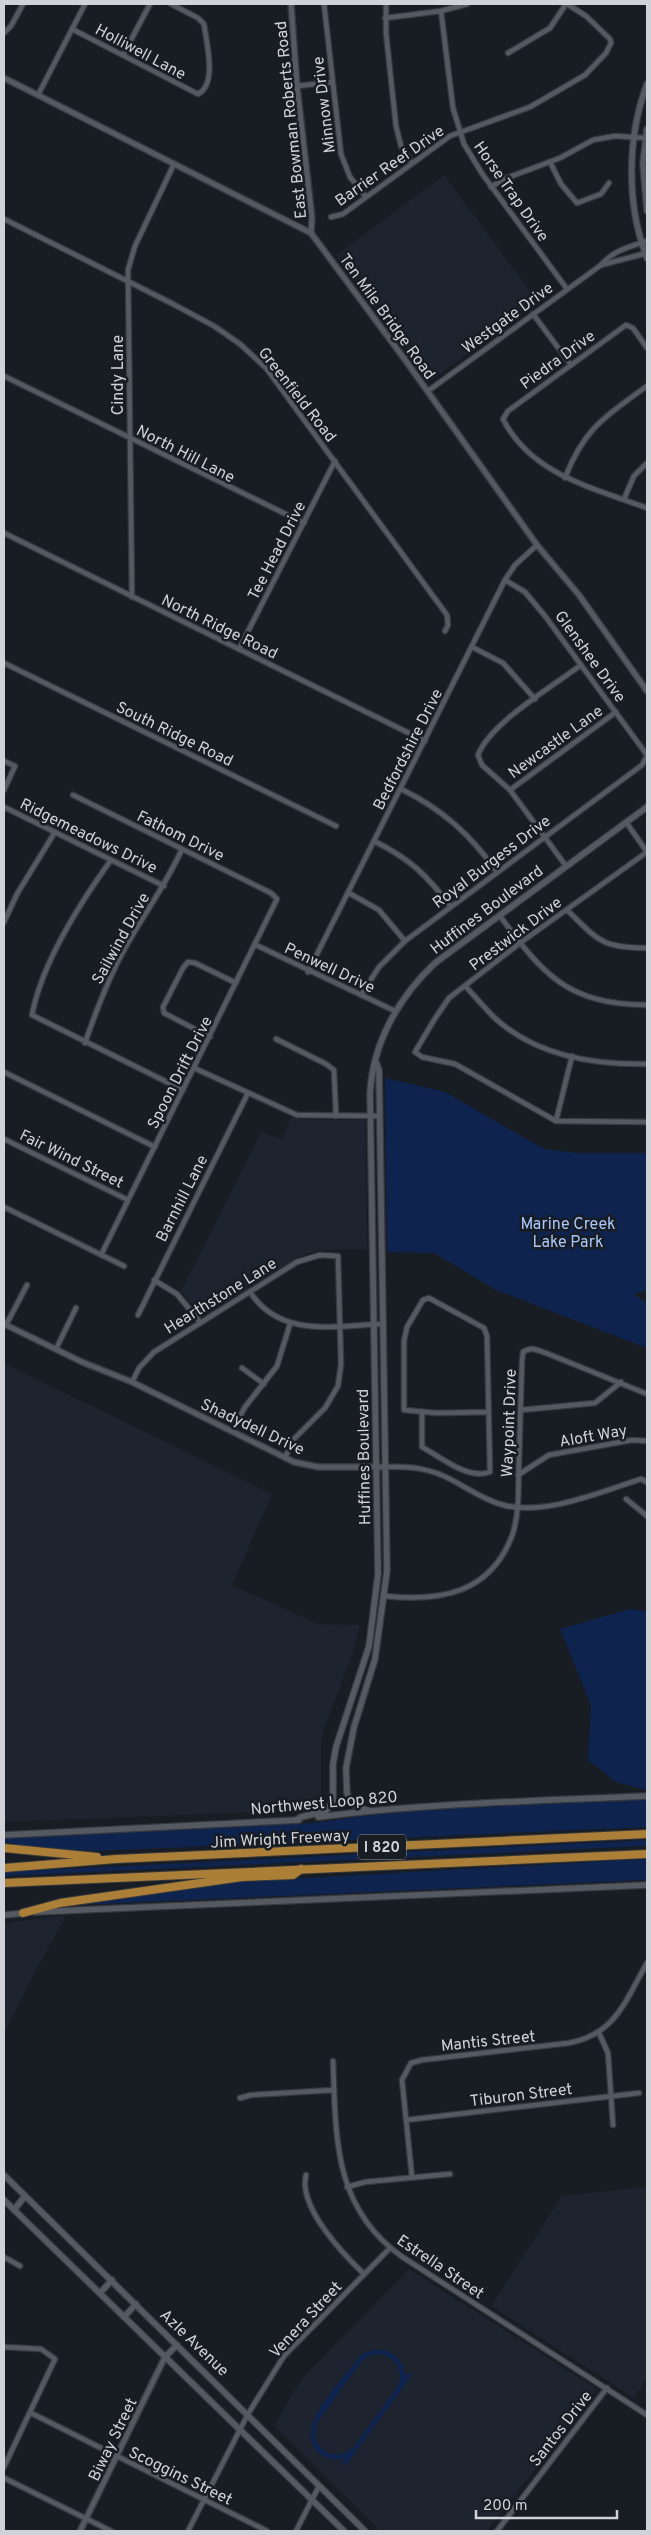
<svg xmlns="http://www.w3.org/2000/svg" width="651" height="2535" font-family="Overpass,sans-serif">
	<rect width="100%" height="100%" fill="#181c23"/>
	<g fill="#1d2430">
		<path d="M 444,175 L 538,302 L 430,381 L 336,255 Z"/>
		<path d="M 291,1117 L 306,1120 L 365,1120 L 367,1249 L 323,1250 L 305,1254 L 202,1316 L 181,1291 L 261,1132 L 282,1139 Z"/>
		<path d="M 4,1363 L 272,1494 L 232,1585 L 318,1624 L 360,1625 L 352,1655 L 324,1729 L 321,1743 L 321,1799 L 316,1810 L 4,1822 Z"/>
		<path d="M 66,1915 L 32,1978 L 4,2034 L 4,1923 Z"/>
		<path d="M 647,2187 L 647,2377 L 634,2398 L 491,2306 L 562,2196 Z"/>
		<path d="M 409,2269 L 597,2389 L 487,2531 L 380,2531 L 274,2426 L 295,2389 L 306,2374 Z"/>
	</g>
	<g fill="#0e244e" fill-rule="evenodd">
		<path d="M 385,1078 L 445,1092 L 544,1149 L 577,1153 L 647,1153 L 647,1290 L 634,1294 L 647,1303 L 647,1348 L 496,1290 L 434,1253 L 387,1252 Z"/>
		<path d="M 630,1609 L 647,1611 L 647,1790 L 616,1782 L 588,1760 L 591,1705 L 560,1629 Z"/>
		<path d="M 647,1799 L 647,1827 L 99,1851 L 37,1848 L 4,1842 L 7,1837 L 313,1823 L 401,1811 Z"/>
		<path d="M 647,1840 L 647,1846 L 4,1876 L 4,1872 Z"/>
		<path d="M 647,1859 L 647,1880 L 77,1905 L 233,1882 Z"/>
		<path d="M 374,2350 C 391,2348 403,2359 405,2376 L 408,2373 L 412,2375 L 346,2465 L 342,2462 L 345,2458 C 334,2461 324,2459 316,2450 C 296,2426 342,2380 357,2360 L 362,2354 ZM 378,2354 C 395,2356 404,2370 398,2386 L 352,2449 L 340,2455 L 326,2453 L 315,2440 L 317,2423 L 360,2363 L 368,2356 Z"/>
	</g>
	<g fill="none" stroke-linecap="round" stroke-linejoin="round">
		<defs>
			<g id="minor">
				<path d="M 324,4 L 341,154 L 350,177 L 366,197"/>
				<path d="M 386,4 L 386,33 L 396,126 L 401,146 L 412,163"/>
				<path d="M 441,11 L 453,108 L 464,144 L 483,175 L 567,289"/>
				<path d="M 385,18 L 441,11 L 467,4"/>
				<path d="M 72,29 L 198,94 C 218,84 206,41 204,24 L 198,18 L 171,4"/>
				<path d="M 4,33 L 11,26 L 23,4"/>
				<path d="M 508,53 L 550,28 L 566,4"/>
				<path d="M 123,55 L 150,4"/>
				<path d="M 297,86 L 332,82"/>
				<path d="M 38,95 L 85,4"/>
				<path d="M 550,162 L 561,184 L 577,203 L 601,194 L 609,183"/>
				<path d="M 491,187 L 504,179 L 560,158 L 593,140 L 615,136 L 645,138"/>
				<path d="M 331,217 L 343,214 L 450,136 L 530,107 L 585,75 L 606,53 L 611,43 L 610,39 L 586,16 L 567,4"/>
				<path d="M 4,219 L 173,304 L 214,326 L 240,344 L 266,368 L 447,615 L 448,625 L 445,631"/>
				<path d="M 601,265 L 647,253"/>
				<path d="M 533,314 L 571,365"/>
				<path d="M 647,348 L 633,328 L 626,325 L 508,411 L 503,419 C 531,475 594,488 647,508"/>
				<path d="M 4,376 L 304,523"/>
				<path d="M 428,391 L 601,265 C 614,250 629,247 647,241"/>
				<path d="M 565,478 C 584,428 606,416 647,386"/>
				<path d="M 624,499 L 634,476 L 647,463"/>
				<path d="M 4,533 L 425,741"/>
				<path d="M 505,580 L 525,592 L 545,616 L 647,755"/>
				<path d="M 132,597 L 128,270 L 135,246 L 174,164"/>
				<path d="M 472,647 L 503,663 L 535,699"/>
				<path d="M 239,649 L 335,461"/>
				<path d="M 4,663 L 336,826"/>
				<path d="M 4,761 L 15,766 L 4,790"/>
				<path d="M 401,789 C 442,809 471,835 497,872"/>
				<path d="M 510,790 L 616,712"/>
				<path d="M 73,795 L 271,893 L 277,899 L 101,1255"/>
				<path d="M 4,807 L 164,886"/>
				<path d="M 626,822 L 647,852"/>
				<path d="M 374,841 C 410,859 426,874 450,906"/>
				<path d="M 647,852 L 520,943 L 449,998 L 434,1020 L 415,1052 L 422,1057 L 455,1064 L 556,1121 L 647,1122"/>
				<path d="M 111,860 C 80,903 42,962 32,1015 L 183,1090"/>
				<path d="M 566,866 L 510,790 L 482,765 L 478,755 C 490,723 553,686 581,665"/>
				<path d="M 349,893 L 379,910 L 405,941"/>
				<path d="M 567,910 C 598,940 601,948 647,948"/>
				<path d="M 500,916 C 544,976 568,1004 647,1005"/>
				<path d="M 4,922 L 17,894 L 55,832"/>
				<path d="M 256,945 L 395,1011"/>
				<path d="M 308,972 L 505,580 L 515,565 L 537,545"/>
				<path d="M 465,986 C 476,997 485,1009 497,1020 C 538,1056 595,1065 647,1064"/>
				<path d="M 361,995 L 379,967 L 405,941 L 642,765 L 647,756"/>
				<path d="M 210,1037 L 164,1013 L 163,1007 L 183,968 L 188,962 L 195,963 L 236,983"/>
				<path d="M 276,1039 L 326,1064 L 334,1070 L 336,1116"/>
				<path d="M 85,1043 C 96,1011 108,979 124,950 C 143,915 166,885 182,849"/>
				<path d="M 194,1068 L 297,1115 L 378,1116"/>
				<path d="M 4,1072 L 155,1147"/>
				<path d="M 556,1121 L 572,1056"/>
				<path d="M 4,1139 L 128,1200"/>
				<path d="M 4,1207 L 124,1266"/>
				<path d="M 154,1280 L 177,1294 L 200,1322"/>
				<path d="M 250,1292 C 280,1338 333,1326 382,1324"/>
				<path d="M 138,1315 L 248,1093"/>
				<path d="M 6,1325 L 27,1285"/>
				<path d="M 56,1349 L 76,1308"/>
				<path d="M 242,1368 L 264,1384"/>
				<path d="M 132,1382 L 139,1368 L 154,1352 L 297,1262 L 320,1255 L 338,1256 L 341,1364 L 338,1386 L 325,1408 L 293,1440 L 285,1458"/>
				<path d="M 521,1410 L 595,1403 L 621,1382"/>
				<path d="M 422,1412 L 422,1447 C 442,1458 468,1480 490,1472 L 487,1336 L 484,1328 L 429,1298 L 423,1300 L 407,1327 L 404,1341 L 404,1410 L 437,1413 L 488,1412"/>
				<path d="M 232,1431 L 245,1407 L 277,1366 L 290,1324"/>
				<path d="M 385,1467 C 409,1466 430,1468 452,1480 C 469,1489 484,1500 503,1505 C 545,1516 600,1492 641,1479 L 647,1482"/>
				<path d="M 518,1475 L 549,1455 L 632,1440 L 647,1441"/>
				<path d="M 626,1499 L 647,1516"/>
				<path d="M 385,1596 C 441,1602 492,1593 513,1533 C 520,1510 518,1484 519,1460 C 520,1427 521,1394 522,1361 L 523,1352 C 531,1346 537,1350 546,1353 L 647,1394"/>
				<path d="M 599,2033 L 608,2053 L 613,2125"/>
				<path d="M 333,2061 C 336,2137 333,2207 401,2256 L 647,2415"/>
				<path d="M 240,2098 L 251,2095 L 334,2090"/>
				<path d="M 406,2120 L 639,2093"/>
				<path d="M 306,2175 C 298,2207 343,2254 364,2274"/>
				<path d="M 412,2177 L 402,2080 L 411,2063 L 422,2060 L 569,2043 C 616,2034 625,2001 647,1963"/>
				<path d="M 347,2187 L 365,2182 L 450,2174"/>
				<path d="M 4,2257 L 20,2266"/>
				<path d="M 4,2347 L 41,2349 L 55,2359 L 4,2467"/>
				<path d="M 31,2413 L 267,2531"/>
				<path d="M 4,2478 L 111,2531"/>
				<path d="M 188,2531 L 248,2414 L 284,2356 L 390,2248"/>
				<path d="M 296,2531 L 319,2486"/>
				<path d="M 497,2531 L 607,2388"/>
			</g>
			<g id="tertiary">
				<path d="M 291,4 L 297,86 L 312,218 L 311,233"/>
				<path d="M 4,78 L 311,233 L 406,361 L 537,545 L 579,595 L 647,691"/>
				<path d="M 4,1324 L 82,1362 L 132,1382 L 294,1462 L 318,1467 L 385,1467"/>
				<path d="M 80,2531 L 165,2357"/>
			</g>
			<g id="secondary">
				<path d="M 647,84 C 627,138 626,204 647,258"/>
				<path d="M 647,129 L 643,164 L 647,211"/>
				<path d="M 370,1811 L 357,1807 L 350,1801 L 347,1793 L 346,1768 L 354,1727 L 375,1659 L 387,1571 L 379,1070 L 376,1062"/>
				<path d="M 318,1817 C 427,1803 537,1801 647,1796"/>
				<path d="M 296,1820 L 301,1817 L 326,1811 L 333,1801 L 333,1764 L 336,1747 L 369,1646 L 378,1574 L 370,1093 C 373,1043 398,998 435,963 L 647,807"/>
				<path d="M 4,1835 L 299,1820"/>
				<path d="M 35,1912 L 647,1885"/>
				<path d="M 4,1915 L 26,1913"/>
				<path d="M 4,2175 L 365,2531"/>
				<path d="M 4,2200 L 344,2531"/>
				<path d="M 14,2210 L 25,2196"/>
				<path d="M 100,2293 L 112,2280"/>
				<path d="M 124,2317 L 136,2304"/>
				<path d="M 165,2357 L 177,2345"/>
			</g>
			<g id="motorway">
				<path d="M 4,1848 L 97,1857"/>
				<path d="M 4,1868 L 116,1859 L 647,1834"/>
				<path d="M 4,1883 L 647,1854"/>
				<path d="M 23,1913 L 60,1903 L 242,1877 L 293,1875 L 301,1869"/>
			</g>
		</defs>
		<use href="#minor" stroke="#35383d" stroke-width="7"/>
		<use href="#tertiary" stroke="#35383d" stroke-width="8"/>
		<use href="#secondary" stroke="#35383d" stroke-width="8"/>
		<use href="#motorway" stroke="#35383d" stroke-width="10"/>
		<use href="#minor" stroke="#555a62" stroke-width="4.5"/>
		<use href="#tertiary" stroke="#555a62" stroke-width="5"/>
		<use href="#secondary" stroke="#555a62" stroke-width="5.5"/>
		<use href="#motorway" stroke="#ab7f37" stroke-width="8"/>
	</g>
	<g text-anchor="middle" stroke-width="5" stroke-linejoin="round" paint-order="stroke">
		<rect fill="#181c23" stroke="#999ba1" stroke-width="1" x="358" y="1834.5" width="48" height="25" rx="4"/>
		<g font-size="15" font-weight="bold" fill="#d0d2d7">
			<text x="382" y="1852">I 820</text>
		</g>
		<g font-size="16" fill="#d0d2d7" stroke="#181c23">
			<text transform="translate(141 51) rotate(28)" y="6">Holliwell Lane</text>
			<text transform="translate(323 105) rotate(-97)" y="6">Minnow Drive</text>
			<text transform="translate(290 120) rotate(-96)" y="6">East Bowman Roberts Road</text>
			<text transform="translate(389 165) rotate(-35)" y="6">Barrier Reef Drive</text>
			<text transform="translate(512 191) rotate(55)" y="6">Horse Trap Drive</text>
			<text transform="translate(388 316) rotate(54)" y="6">Ten Mile Bridge Road</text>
			<text transform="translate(507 317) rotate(-36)" y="6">Westgate Drive</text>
			<text transform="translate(557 359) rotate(-36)" y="6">Piedra Drive</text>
			<text transform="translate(117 375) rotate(-90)" y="6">Cindy Lane</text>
			<text transform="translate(298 394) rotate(52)" y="6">Greenfield Road</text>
			<text transform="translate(186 453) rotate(27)" y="6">North Hill Lane</text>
			<text transform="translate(276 550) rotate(-63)" y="6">Tee Head Drive</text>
			<text transform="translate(220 626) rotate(26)" y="6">North Ridge Road</text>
			<text transform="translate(591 656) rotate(54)" y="6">Glenshee Drive</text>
			<text transform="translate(175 733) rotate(26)" y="6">South Ridge Road</text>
			<text transform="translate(555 741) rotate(-36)" y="6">Newcastle Lane</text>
			<text transform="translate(407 749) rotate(-63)" y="6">Bedfordshire Drive</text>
			<text transform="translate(89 835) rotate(26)" y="6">Ridgemeadows Drive</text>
			<text transform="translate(181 835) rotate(26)" y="6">Fathom Drive</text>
			<text transform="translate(491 861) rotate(-37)" y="6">Royal Burgess Drive</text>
			<text transform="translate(486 909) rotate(-37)" y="6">Huffines Boulevard</text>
			<text transform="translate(515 933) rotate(-37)" y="6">Prestwick Drive</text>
			<text transform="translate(120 938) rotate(-61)" y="6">Sailwind Drive</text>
			<text transform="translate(330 967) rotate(25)" y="6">Penwell Drive</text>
			<text transform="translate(179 1072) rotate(-63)" y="6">Spoon Drift Drive</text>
			<text transform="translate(72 1158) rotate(26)" y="6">Fair Wind Street</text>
			<text transform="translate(181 1198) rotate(-63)" y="6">Barnhill Lane</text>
			<text transform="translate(220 1295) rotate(-32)" y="6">Hearthstone Lane</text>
			<text transform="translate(508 1423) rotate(-88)" y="6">Waypoint Drive</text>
			<text transform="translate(253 1426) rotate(25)" y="6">Shadydell Drive</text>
			<text transform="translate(593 1435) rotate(-10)" y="6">Aloft Way</text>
			<text transform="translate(363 1457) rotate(-91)" y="6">Huffines Boulevard</text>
			<text transform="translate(324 1802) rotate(-5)" y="6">Northwest Loop 820</text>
			<text transform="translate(280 1838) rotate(-3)" y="6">Jim Wright Freeway</text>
			<text transform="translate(488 2040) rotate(-6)" y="6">Mantis Street</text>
			<text transform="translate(521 2094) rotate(-7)" y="6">Tiburon Street</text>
			<text transform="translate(441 2266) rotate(34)" y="6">Estrella Street</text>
			<text transform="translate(305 2319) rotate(-47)" y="6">Venera Street</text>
			<text transform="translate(195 2342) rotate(44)" y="6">Azle Avenue</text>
			<text transform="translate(560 2428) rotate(-52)" y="6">Santos Drive</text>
			<text transform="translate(112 2439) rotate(-64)" y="6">Biway Street</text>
			<text transform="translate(181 2475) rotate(26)" y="6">Scoggins Street</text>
		</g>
		<g font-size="16" fill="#abc8fd" stroke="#181c23">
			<text x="568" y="1229">Marine Creek<tspan x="568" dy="18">Lake Park</tspan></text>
		</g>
	</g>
	<rect width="651" height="2535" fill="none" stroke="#d0d2d7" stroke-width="10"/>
	<path d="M476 2510v8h141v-8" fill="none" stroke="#d0d2d7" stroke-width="2.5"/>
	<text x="483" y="2510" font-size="15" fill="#d0d2d7" stroke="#181c23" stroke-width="4" paint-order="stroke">200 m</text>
</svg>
